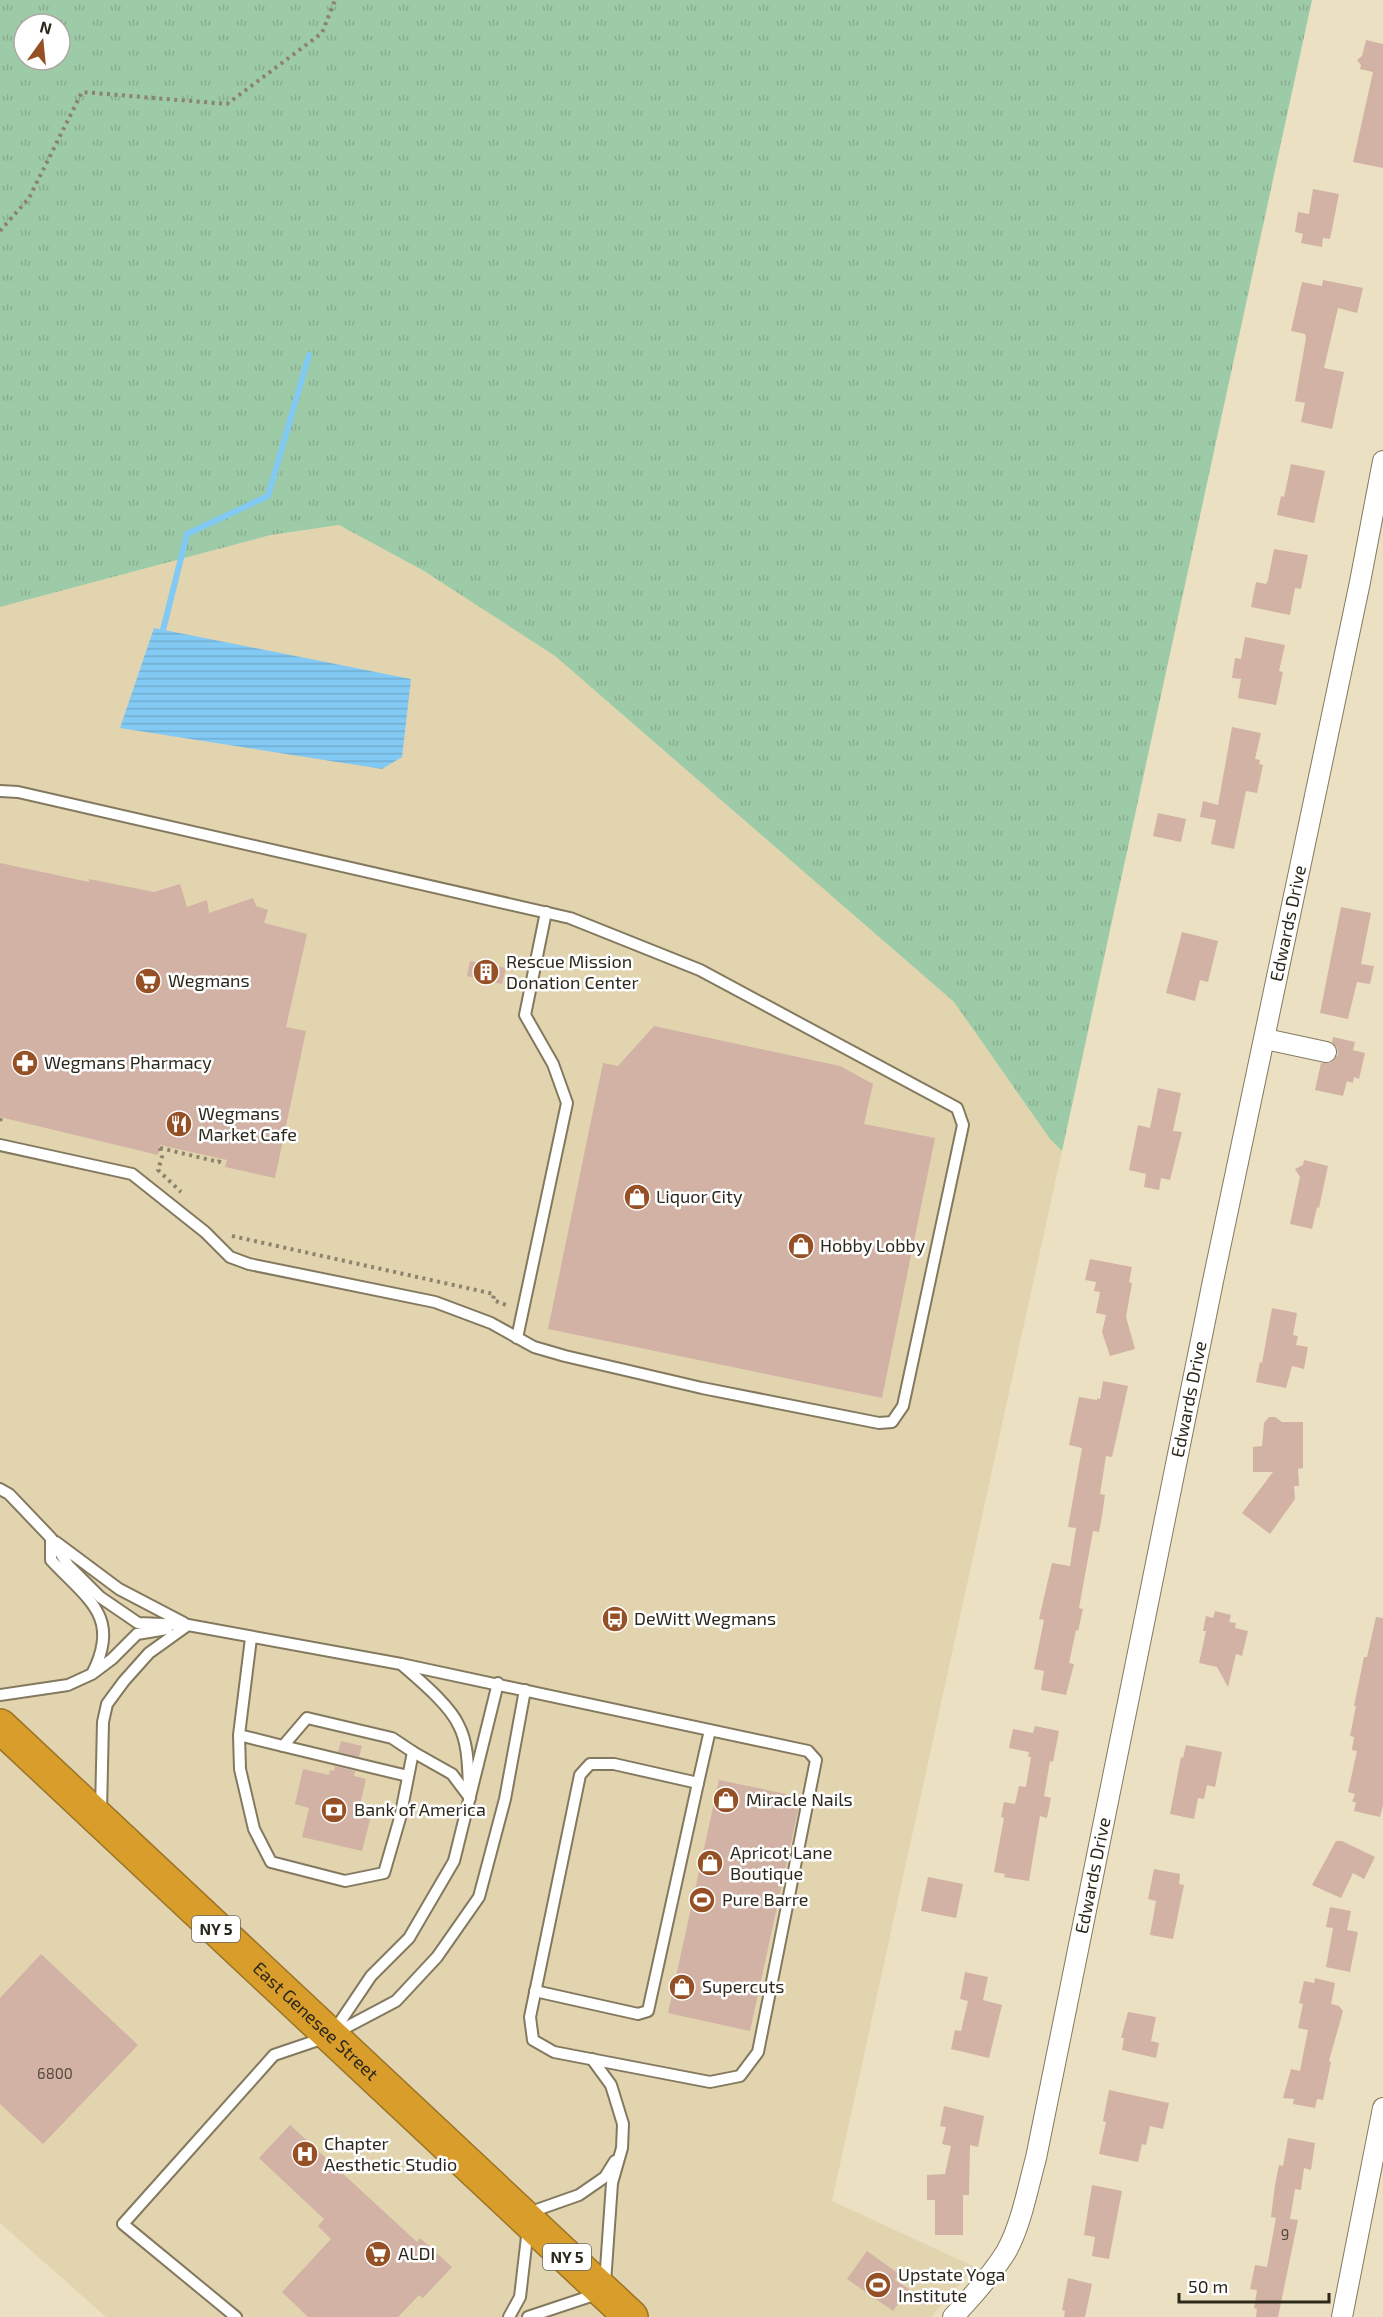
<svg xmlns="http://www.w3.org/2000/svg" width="1383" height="2317" font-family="'Exo 2',sans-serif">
	<defs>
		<pattern id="grass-tufts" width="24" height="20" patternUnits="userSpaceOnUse" patternTransform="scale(1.5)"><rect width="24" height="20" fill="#9ecba7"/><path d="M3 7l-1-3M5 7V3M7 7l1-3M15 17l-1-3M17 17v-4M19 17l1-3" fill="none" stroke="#88ae8f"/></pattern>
		<pattern id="water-rules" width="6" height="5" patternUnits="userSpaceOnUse" patternTransform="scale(1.5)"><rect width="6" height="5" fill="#82c9f3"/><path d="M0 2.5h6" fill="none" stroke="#70add0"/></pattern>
	</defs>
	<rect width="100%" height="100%" fill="#ebe0c2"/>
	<path fill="#e2d4af" d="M 339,525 L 424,571 L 555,656 L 954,1002 L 1050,1139 L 1062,1151 L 832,2201 L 975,2267 L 931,2317 L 106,2317 L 0,2223 L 0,607 L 271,535 Z"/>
	<path fill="url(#grass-tufts)" fill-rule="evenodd" d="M 0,0 L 1312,0 L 1062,1151 L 1050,1139 L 954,1002 L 555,656 L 424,571 L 339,525 L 271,535 L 0,607 ZM 24,24 L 60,24 L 60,60 L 24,60 Z"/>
	<path fill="url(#water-rules)" d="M 154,628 L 411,679 L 402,757 L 382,769 L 120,728 Z"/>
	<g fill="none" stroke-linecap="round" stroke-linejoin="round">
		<path stroke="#82c9f3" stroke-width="6" d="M 163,630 L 187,534 L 268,496 L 309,355"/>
	</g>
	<g fill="#d1b2a5">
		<path d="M 1366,40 L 1383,44 L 1383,168 L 1353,162 L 1373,72 L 1360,69 L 1361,65 L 1357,60 L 1362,56 Z"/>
		<path d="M 1313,189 L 1339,194 L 1330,239 L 1323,238 L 1322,247 L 1301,243 L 1303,234 L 1295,232 L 1298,212 L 1309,214 Z"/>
		<path d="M 1323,280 L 1363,288 L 1357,313 L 1338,308 L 1324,368 L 1344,372 L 1332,429 L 1301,422 L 1305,403 L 1295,401 L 1306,338 L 1305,334 L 1291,331 L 1302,282 L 1322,286 Z"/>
		<path d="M 1291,464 L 1325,471 L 1314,523 L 1277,515 L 1281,496 L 1284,497 Z"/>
		<path d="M 1274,549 L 1308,555 L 1301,589 L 1295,588 L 1290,615 L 1251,607 L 1256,582 L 1266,584 L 1268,580 Z"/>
		<path d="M 1245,637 L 1285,645 L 1279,671 L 1283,672 L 1276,705 L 1238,698 L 1241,679 L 1232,678 L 1235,658 L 1241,659 Z"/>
		<path d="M 1232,727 L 1261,733 L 1255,759 L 1260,760 L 1259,764 L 1263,765 L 1257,793 L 1246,791 L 1234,849 L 1211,844 L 1216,820 L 1200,817 L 1203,801 L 1218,805 Z"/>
		<path d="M 1158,813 L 1186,819 L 1181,842 L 1153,836 Z"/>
		<path d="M 0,863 L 89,882 L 89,879 L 154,892 L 180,884 L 187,907 L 207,900 L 209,913 L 253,898 L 256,906 L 268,910 L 264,923 L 307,934 L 286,1027 L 306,1031 L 275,1178 L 225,1167 L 227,1160 L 160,1145 L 158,1155 L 0,1117 Z"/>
		<path d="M 1341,907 L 1371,913 L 1361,964 L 1374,966 L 1370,984 L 1357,982 L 1348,1019 L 1320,1013 Z"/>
		<path d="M 1182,932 L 1218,941 L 1208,982 L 1200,980 L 1195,1001 L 1166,993 Z"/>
		<path d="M 470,961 L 506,968 L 502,984 L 467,976 Z"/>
		<path d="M 654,1026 L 840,1066 L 873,1084 L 864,1124 L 935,1138 L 882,1398 L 548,1329 L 603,1063 L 618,1066 Z"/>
		<path d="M 1333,1037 L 1355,1042 L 1353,1050 L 1365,1053 L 1359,1079 L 1354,1077 L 1353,1083 L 1347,1081 L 1343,1096 L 1315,1090 L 1321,1063 L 1330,1063 L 1338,1055 L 1337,1048 L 1332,1042 Z"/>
		<path d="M 1158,1088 L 1181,1093 L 1173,1131 L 1182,1132 L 1170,1180 L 1161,1178 L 1159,1190 L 1144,1187 L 1146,1174 L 1129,1170 L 1138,1125 L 1150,1128 Z"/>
		<path d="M 1304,1160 L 1328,1166 L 1319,1208 L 1317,1207 L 1312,1229 L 1290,1224 L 1300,1177 L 1295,1169 L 1303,1165 Z"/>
		<path d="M 1090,1259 L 1132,1267 L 1129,1282 L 1132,1283 L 1126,1317 L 1135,1349 L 1110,1356 L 1102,1332 L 1106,1315 L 1096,1313 L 1100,1292 L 1094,1291 L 1096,1282 L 1085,1280 Z"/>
		<path d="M 1272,1308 L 1297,1313 L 1293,1335 L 1298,1336 L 1296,1345 L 1308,1347 L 1304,1369 L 1292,1366 L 1286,1388 L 1256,1382 L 1260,1362 L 1262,1363 Z"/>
		<path d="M 1103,1381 L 1128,1386 L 1112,1457 L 1106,1456 L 1100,1494 L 1105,1495 L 1102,1516 L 1099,1532 L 1093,1531 L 1079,1608 L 1083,1609 L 1078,1631 L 1076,1630 L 1069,1663 L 1074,1664 L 1066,1695 L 1041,1690 L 1044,1671 L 1034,1669 L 1044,1620 L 1039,1619 L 1052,1563 L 1070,1566 L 1076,1528 L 1068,1527 L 1082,1448 L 1069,1445 L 1079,1397 L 1097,1400 L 1097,1398 L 1100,1399 Z"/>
		<path d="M 1269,1417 L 1275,1417 L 1282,1422 L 1303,1422 L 1303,1468 L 1298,1469 L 1299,1486 L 1294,1486 L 1295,1499 L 1270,1534 L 1242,1513 L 1273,1472 L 1253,1472 L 1253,1447 L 1262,1446 L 1264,1423 Z"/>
		<path d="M 1215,1611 L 1231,1615 L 1229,1622 L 1236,1623 L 1235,1628 L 1248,1631 L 1242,1656 L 1236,1654 L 1228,1687 L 1217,1667 L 1199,1663 L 1206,1631 L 1203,1631 L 1206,1616 L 1213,1618 Z"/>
		<path d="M 1376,1617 L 1383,1618 L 1383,1805 L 1380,1817 L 1354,1811 L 1356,1802 L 1352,1802 L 1355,1794 L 1348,1792 L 1357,1751 L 1352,1750 L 1354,1737 L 1350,1736 L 1356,1706 L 1354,1706 L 1364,1657 L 1367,1657 Z"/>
		<path d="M 1035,1726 L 1059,1731 L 1053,1762 L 1050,1761 L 1044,1796 L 1051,1798 L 1047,1818 L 1040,1816 L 1029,1881 L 1004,1877 L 1005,1874 L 994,1872 L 1004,1818 L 1001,1817 L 1004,1802 L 1015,1804 L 1019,1786 L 1026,1787 L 1031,1757 L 1028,1757 L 1029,1752 L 1009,1748 L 1013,1729 L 1033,1733 Z"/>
		<path d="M 341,1741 L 362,1746 L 359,1757 L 338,1752 Z"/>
		<path d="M 1186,1745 L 1222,1752 L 1215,1787 L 1207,1785 L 1204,1799 L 1198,1798 L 1194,1819 L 1170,1814 L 1181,1757 L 1183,1758 Z"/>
		<path d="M 335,1766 L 355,1771 L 354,1776 L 366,1779 L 358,1813 L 371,1816 L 362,1851 L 302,1837 L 309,1808 L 295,1804 L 303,1769 L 329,1775 L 330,1770 L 334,1771 Z"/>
		<path d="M 719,1780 L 801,1797 L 750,2031 L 668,2013 Z"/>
		<path d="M 1336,1841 L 1342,1841 L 1375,1857 L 1364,1879 L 1353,1873 L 1341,1898 L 1312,1885 Z"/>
		<path d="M 1154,1869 L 1180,1874 L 1179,1884 L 1184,1885 L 1173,1939 L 1150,1935 L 1156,1901 L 1148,1899 Z"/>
		<path d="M 928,1877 L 963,1884 L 956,1918 L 921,1911 Z"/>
		<path d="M 1330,1907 L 1351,1911 L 1347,1930 L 1358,1932 L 1350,1972 L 1326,1967 L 1333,1928 L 1326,1927 Z"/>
		<path d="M 41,1954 L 138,2045 L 43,2144 L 0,2104 L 0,1998 Z"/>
		<path d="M 965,1972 L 988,1977 L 983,2000 L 1002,2005 L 989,2058 L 951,2049 L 955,2030 L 961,2031 L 968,2001 L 960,1999 Z"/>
		<path d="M 1315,1978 L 1335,1983 L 1331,2004 L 1339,2006 L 1343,2011 L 1329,2061 L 1331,2062 L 1323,2100 L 1317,2099 L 1315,2108 L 1293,2104 L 1294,2099 L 1283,2098 L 1291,2069 L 1300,2071 L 1308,2030 L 1298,2028 L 1303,2004 L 1299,2003 L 1304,1981 L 1314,1983 Z"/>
		<path d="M 1128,2012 L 1156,2017 L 1151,2041 L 1159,2043 L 1156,2058 L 1122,2050 L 1124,2038 L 1121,2038 Z"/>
		<path d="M 1109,2090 L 1169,2103 L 1163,2129 L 1150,2126 L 1146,2145 L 1142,2144 L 1138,2162 L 1099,2154 L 1106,2122 L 1103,2121 Z"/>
		<path d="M 944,2106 L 984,2116 L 978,2147 L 970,2145 L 969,2195 L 963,2195 L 963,2235 L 935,2235 L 935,2200 L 927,2200 L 927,2175 L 945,2174 L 951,2146 L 942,2144 L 946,2127 L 940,2126 Z"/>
		<path d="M 290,2125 L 417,2242 L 420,2238 L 452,2267 L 423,2298 L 419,2295 L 398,2317 L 308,2317 L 282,2292 L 331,2239 L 318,2226 L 324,2219 L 259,2158 Z"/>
		<path d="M 1288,2138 L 1315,2143 L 1311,2170 L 1304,2168 L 1301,2190 L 1295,2189 L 1290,2219 L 1298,2220 L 1278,2317 L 1256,2317 L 1257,2309 L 1254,2308 L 1257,2290 L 1250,2289 L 1255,2265 L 1267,2267 L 1276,2218 L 1271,2217 L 1275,2185 L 1279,2165 L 1283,2166 Z"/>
		<path d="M 1092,2185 L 1122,2191 L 1109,2259 L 1092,2256 L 1095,2237 L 1084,2235 Z"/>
		<path d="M 867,2251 L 899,2274 L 895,2280 L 909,2289 L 893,2311 L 847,2279 Z"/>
		<path d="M 1068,2278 L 1092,2284 L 1085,2317 L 1064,2317 L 1065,2311 L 1062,2310 Z"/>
	</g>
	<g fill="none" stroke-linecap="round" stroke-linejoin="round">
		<defs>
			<g id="lane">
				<path d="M 0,791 L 18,792 L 570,918 L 700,970 L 957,1108 L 963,1125 L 903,1406 L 892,1422 L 879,1423 L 702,1388 L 565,1356 L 534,1347 L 491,1323 L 435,1302 L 249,1264 L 230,1257 L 205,1232 L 132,1174 L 0,1145"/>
				<path d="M 517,1338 L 567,1103 L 553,1064 L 525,1015 L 546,912"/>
				<path d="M 0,1489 L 9,1494 L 51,1538 L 68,1565 L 100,1597 L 138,1623 L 188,1625 L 401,1664 L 808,1751 L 816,1760 L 758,2052 L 740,2076 L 710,2082 L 554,2052 L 533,2040 L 530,2017 L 580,1775 L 590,1764 L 614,1764 L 698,1783 L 710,1730"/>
				<path d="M 51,1539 L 51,1560 C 87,1599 121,1616 93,1672"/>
				<path d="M 56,1542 L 119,1589 L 184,1623"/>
				<path d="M 401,1664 C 418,1679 450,1705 459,1726 C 468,1743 468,1767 469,1786"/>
				<path d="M 0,1695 L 68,1685 L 92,1674 L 112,1659 L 137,1634 L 167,1629"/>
				<path d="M 239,1735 L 283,1746 L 307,1718 L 392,1738 L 413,1752 L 400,1818 L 384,1873 L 345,1881 L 271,1862 L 254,1829 L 240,1769 L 239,1735 L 251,1638"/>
				<path d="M 283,1746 L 408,1776"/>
				<path d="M 413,1752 L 452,1774 L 470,1798"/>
				<path d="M 101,1811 L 103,1722 L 107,1704 L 124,1681 L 149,1653 L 188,1625"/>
				<path d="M 535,1991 L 638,2014 L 648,2011 L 698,1783"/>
				<path d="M 332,2034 L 371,1976 L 409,1938 L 454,1861 L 498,1683"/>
				<path d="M 592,2059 L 611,2085 L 623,2124 L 622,2148 L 612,2183 L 605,2283"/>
				<path d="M 528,2213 L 579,2195 L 605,2177 L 615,2161"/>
				<path d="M 236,2317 L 123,2224 L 274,2055 L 330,2036 L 396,2001 L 437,1957 L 479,1897 L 505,1799 L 525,1690"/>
				<path d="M 509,2317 L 520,2297 L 528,2228"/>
				<path d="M 528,2317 L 597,2294"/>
			</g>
			<g id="street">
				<path d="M 1265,1039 L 1326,1052"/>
				<path id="s1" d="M 953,2317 C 972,2297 991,2276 1006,2252 C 1021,2226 1028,2187 1036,2158 L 1213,1281 L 1360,582 L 1383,461"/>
				<path d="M 1342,2317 L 1383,2108"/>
			</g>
			<g id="highway">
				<path id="s2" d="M 0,1726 L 631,2317"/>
			</g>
		</defs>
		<use href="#lane" stroke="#83795e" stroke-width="14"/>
		<use href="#street" stroke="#83795e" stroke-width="22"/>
		<use href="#highway" stroke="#9c7426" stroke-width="36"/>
		<g stroke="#8b836e" stroke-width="4" stroke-dasharray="3 4.5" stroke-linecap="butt">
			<path d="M 0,231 L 29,198 L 82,92 L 227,104 L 322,33 L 335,0"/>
			<path d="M 0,1121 L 1,1118"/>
			<path d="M 160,1148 L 162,1157 L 158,1170 L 181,1192"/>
			<path d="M 160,1148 L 219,1162 L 220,1158"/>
			<path d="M 232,1236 L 494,1294 L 493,1300 L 509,1306"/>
		</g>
		<use href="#lane" stroke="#fff" stroke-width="10"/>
		<use href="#street" stroke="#fff" stroke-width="20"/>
		<use href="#highway" stroke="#d89d2b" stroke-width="33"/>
	</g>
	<defs>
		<symbol id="building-disc" viewBox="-11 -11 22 22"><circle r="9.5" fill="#955125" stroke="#fff"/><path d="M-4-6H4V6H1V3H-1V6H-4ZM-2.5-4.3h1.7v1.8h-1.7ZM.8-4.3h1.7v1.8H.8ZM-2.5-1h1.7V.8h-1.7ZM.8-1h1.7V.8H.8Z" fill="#fff"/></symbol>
		<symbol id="supermarket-disc" viewBox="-11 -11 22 22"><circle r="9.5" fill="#955125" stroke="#fff"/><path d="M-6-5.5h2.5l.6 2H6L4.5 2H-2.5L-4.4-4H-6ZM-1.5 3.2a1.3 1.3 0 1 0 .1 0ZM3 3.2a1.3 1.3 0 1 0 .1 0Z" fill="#fff"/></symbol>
		<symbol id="pharmacy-disc" viewBox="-11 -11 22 22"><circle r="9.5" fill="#955125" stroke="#fff"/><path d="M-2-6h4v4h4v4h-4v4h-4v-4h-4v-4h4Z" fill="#fff"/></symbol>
		<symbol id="restaurant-disc" viewBox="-11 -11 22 22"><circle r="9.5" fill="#955125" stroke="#fff"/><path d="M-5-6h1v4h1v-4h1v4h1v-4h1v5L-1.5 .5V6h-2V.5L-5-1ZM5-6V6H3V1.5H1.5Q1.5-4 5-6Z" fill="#fff"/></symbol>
		<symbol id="shop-disc" viewBox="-11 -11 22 22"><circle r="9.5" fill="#955125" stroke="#fff"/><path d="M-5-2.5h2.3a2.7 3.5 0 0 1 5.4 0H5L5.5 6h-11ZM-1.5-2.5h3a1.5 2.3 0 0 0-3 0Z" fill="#fff"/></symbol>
		<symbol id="bus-disc" viewBox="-11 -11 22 22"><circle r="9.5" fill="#955125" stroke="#fff"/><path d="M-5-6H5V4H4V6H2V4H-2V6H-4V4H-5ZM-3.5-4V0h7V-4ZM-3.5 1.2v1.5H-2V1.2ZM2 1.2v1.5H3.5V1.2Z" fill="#fff"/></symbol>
		<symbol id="bank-disc" viewBox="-11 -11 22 22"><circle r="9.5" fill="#955125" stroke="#fff"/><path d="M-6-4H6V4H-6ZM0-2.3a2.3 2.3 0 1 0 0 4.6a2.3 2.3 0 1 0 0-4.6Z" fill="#fff"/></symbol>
		<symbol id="stadium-disc" viewBox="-11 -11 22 22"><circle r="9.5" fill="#955125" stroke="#fff"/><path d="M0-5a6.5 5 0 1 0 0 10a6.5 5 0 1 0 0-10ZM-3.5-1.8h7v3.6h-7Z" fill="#fff"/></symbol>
		<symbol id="hospital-disc" viewBox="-11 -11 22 22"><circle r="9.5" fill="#955125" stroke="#fff"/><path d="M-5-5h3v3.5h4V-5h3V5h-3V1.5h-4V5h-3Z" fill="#fff"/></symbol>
	</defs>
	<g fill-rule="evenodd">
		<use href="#building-disc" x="471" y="957" width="30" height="30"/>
		<use href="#supermarket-disc" x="133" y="966" width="30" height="30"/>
		<use href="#pharmacy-disc" x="10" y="1048" width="30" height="30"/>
		<use href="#restaurant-disc" x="164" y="1109" width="30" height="30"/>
		<use href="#shop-disc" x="622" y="1182" width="30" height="30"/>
		<use href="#shop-disc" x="786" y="1231" width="30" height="30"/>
		<use href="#bus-disc" x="600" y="1604" width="30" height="30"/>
		<use href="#shop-disc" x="711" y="1785" width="30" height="30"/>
		<use href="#bank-disc" x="319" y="1795" width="30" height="30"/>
		<use href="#shop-disc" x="695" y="1848" width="30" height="30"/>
		<use href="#stadium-disc" x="687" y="1885" width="30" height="30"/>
		<use href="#shop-disc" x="667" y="1972" width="30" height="30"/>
		<use href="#hospital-disc" x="290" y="2139" width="30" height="30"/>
		<use href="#supermarket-disc" x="363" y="2239" width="30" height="30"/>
		<use href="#stadium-disc" x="863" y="2270" width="30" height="30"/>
	</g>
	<g text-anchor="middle" stroke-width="5" stroke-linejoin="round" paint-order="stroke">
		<g font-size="15" fill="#554a3e">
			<text x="55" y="2079">6800</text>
			<text x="1285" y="2240">9</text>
		</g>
		<g fill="#fff" stroke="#6b6860" stroke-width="1.5">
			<rect x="192" y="1916" width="48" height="26" rx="4.5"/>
			<rect x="543" y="2244" width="48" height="26" rx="4.5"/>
		</g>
		<g font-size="16" font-weight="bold" fill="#2c281c">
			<text x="216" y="1935">NY 5</text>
			<text x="567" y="2263">NY 5</text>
		</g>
		<g font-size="18" fill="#2c281c" stroke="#fff">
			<text dy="6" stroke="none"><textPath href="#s1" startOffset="1443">Edwards Drive</textPath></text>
			<text dy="6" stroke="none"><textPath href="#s1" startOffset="957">Edwards Drive</textPath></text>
			<text dy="6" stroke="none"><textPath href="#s1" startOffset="471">Edwards Drive</textPath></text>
			<text dy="6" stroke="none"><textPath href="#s2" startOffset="432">East Genesee Street</textPath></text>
		</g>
		<g font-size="18" fill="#2c281c" stroke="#fff" text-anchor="start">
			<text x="506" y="968">Rescue Mission<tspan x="506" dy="21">Donation Center</tspan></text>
			<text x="168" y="987">Wegmans</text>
			<text x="44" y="1069">Wegmans Pharmacy</text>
			<text x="198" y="1120">Wegmans<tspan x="198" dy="21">Market Cafe</tspan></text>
			<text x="656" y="1203">Liquor City</text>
			<text x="820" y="1252">Hobby Lobby</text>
			<text x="634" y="1625">DeWitt Wegmans</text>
			<text x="746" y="1806">Miracle Nails</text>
			<text x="354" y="1816">Bank of America</text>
			<text x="730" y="1859">Apricot Lane<tspan x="730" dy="21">Boutique</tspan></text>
			<text x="722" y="1906">Pure Barre</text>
			<text x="702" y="1993">Supercuts</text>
			<text x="324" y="2150">Chapter<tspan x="324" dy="21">Aesthetic Studio</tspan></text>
			<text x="398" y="2260">ALDI</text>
			<text x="898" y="2281">Upstate Yoga<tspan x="898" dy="21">Institute</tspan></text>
		</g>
	</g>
	<g transform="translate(42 42) rotate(15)"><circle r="28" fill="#ffffff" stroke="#aba9a4" stroke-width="1.5"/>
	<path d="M0-4.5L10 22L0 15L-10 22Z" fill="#955125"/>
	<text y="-9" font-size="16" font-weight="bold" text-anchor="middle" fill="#2c281c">N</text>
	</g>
	<path d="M1179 2293v9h150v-9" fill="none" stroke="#2c281c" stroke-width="3"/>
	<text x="1188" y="2293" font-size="18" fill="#2c281c" stroke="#ffffff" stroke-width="4.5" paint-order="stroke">50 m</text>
</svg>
